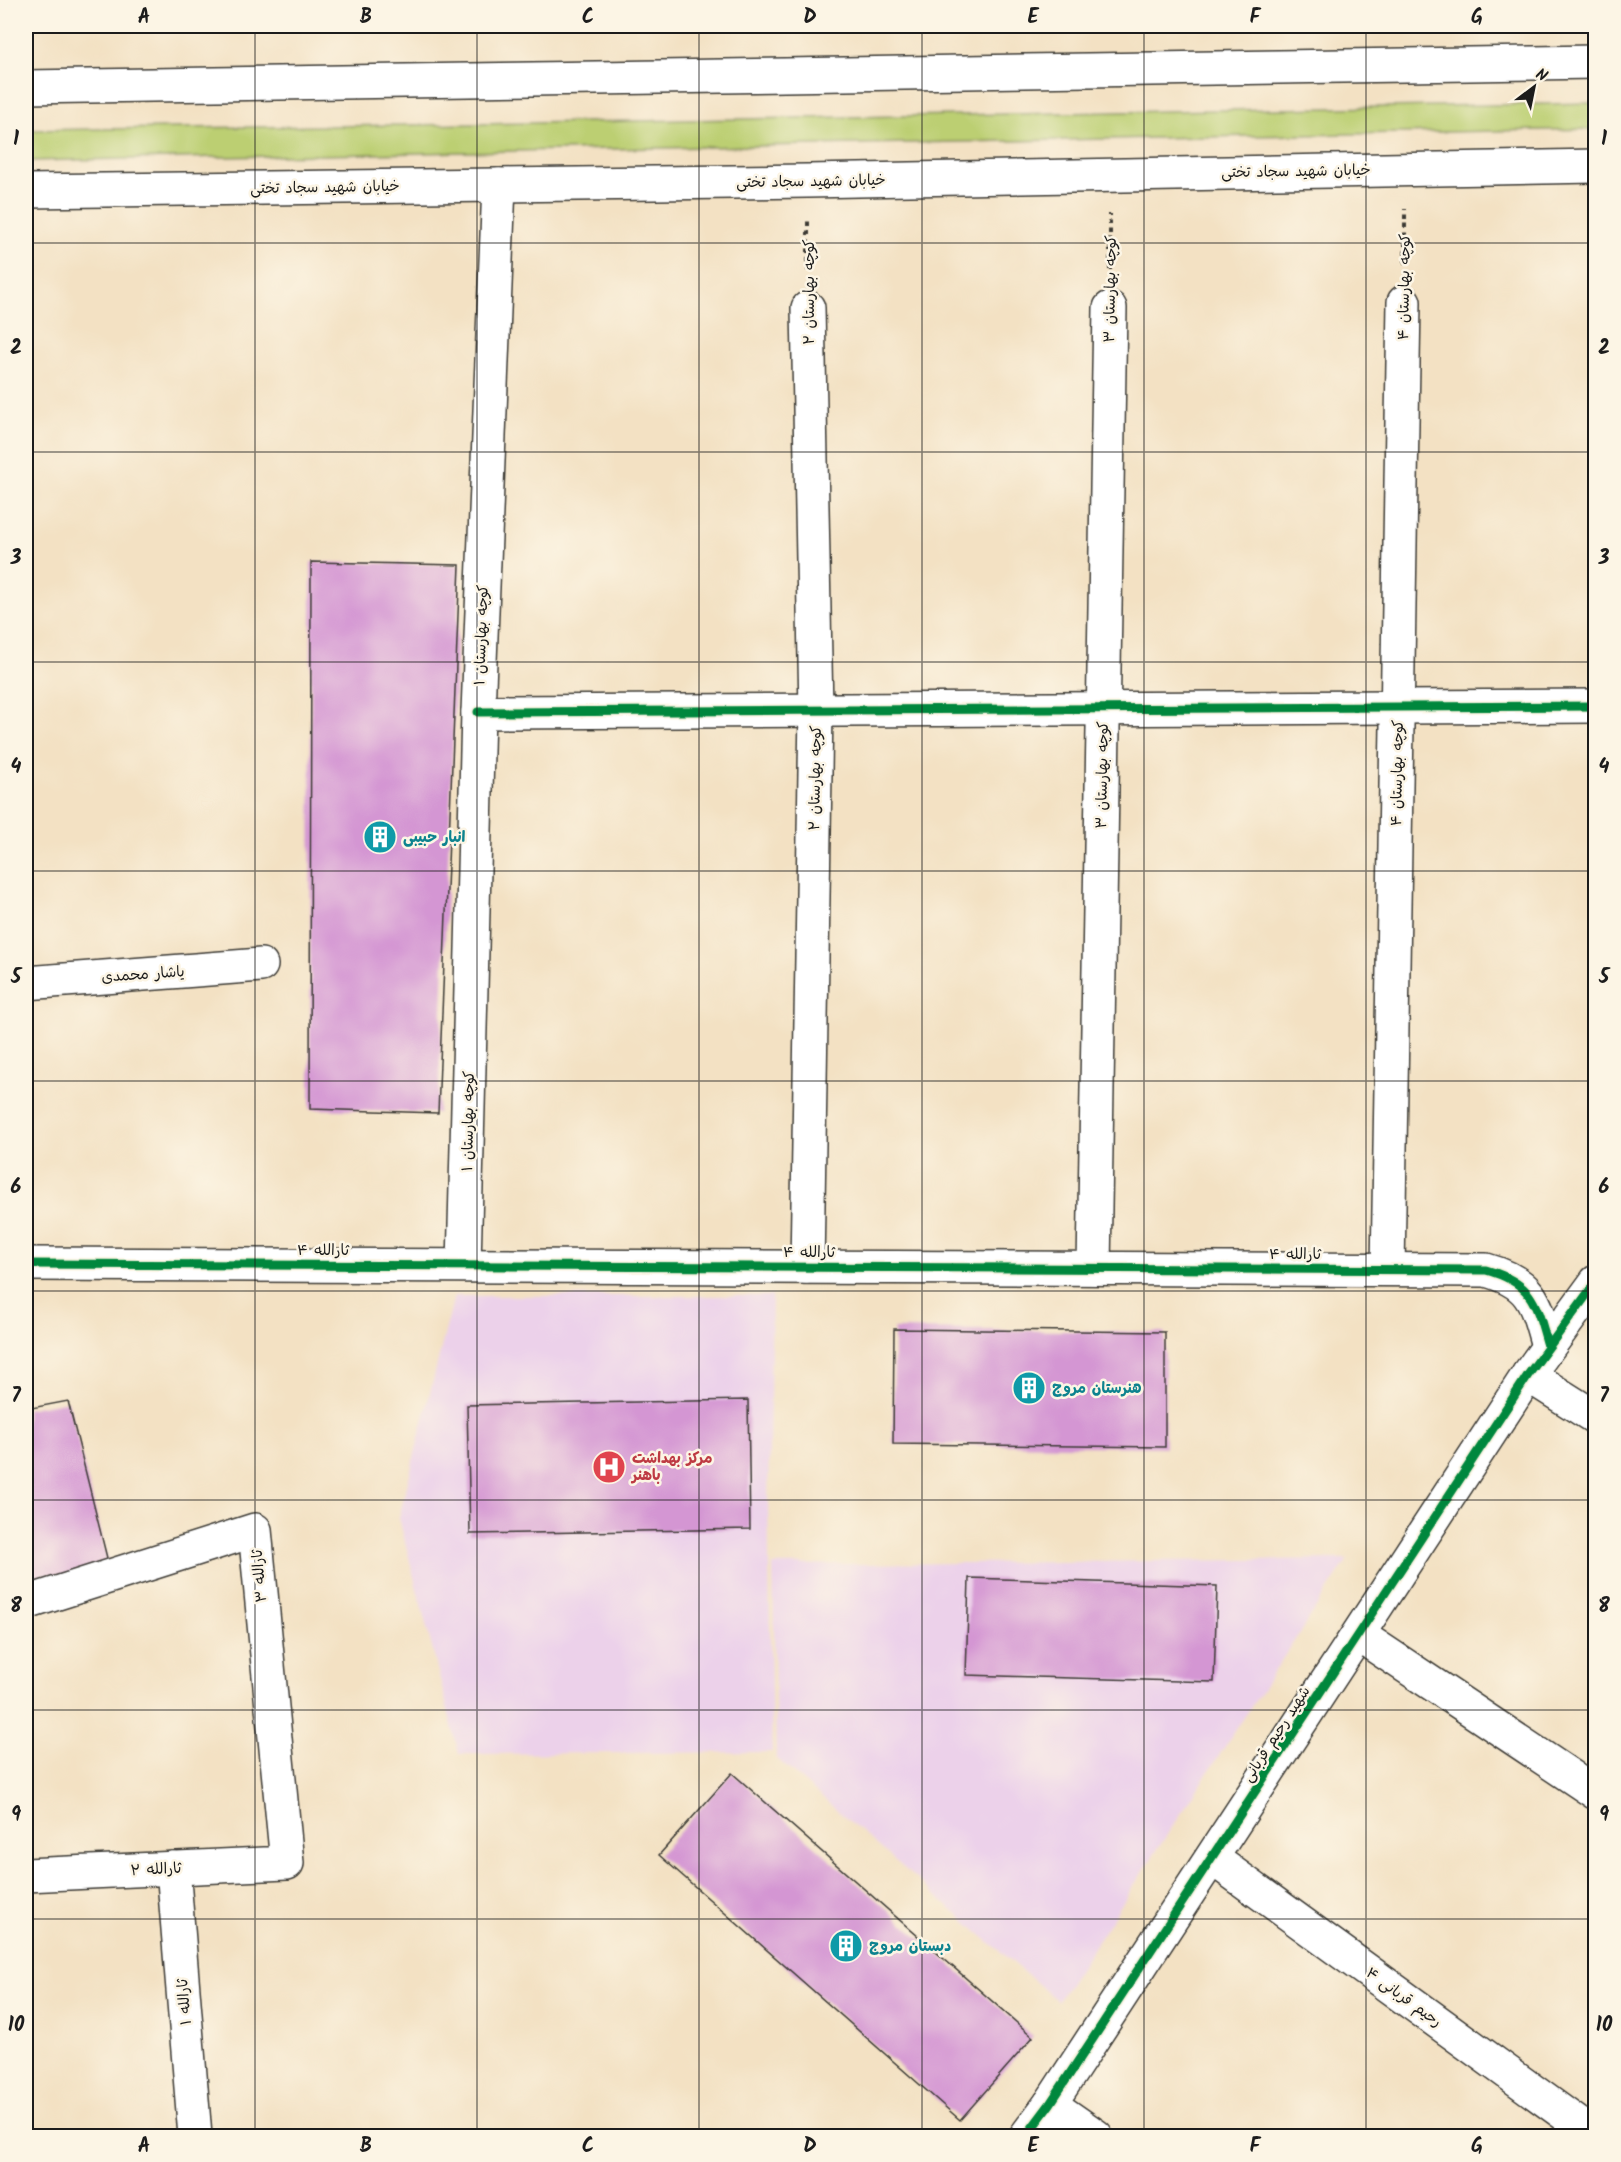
<svg xmlns="http://www.w3.org/2000/svg" width="1621" height="2162" font-family="Kalam,'Playpen Sans Arabic',sans-serif">
	<rect width="100%" height="100%" fill="#fcf5e5"/>
	<filter id="ink" filterUnits="userSpaceOnUse"><feTurbulence type="fractalNoise" baseFrequency=".0167" numOctaves="2"/><feDisplacementMap in="SourceGraphic" scale="12" xChannelSelector="R" yChannelSelector="G"/><feConvolveMatrix kernelMatrix="1 2 1 2 8 2 1 2 1" color-interpolation-filters="sRGB"/></filter>
	<filter id="wash" filterUnits="userSpaceOnUse"><feTurbulence type="fractalNoise" baseFrequency=".008" numOctaves="4" result="noise"/><feDisplacementMap in="SourceGraphic" scale="24" xChannelSelector="R" yChannelSelector="G"/><feGaussianBlur stdDeviation="1.35" result="paint"/><feColorMatrix in="noise" values="0 0 0 0 0 0 0 0 0 0 0 0 0 0 0 0 0 1.4 0 .05"/><feComposite in="paint" operator="in"/></filter>
	<g filter="url(#wash)">
		<rect width="100%" height="100%" fill="#f3e1c3"/>
		<g fill="#ecd1ea">
			<path d="M 454,1296 L 772,1296 L 768,1498 L 772,1752 L 459,1754 L 399,1518 Z"/>
			<path d="M 1348,1559 L 1058,2001 L 776,1758 L 773,1565 Z"/>
		</g>
		<path fill="#bccf72" stroke="#6c7647" stroke-width="1.5" d="M 1595,103 L 1595,129 L 26,161 L 26,130 L 480,124 Z"/>
		<g id="blocks">
			<g fill="#d496d3">
				<path d="M 311,562 L 460,565 L 438,1113 L 310,1109 Z"/>
				<path d="M 894,1329 L 1165,1332 L 1165,1447 L 893,1444 Z"/>
				<path d="M 748,1400 L 750,1529 L 470,1534 L 467,1405 Z"/>
				<path d="M 68,1401 L 108,1562 L 36,1590 L 28,1523 L 26,1523 L 26,1409 Z"/>
				<path d="M 969,1578 L 1217,1586 L 1214,1682 L 966,1675 Z"/>
				<path d="M 732,1773 L 1033,2037 L 960,2120 L 659,1855 Z"/>
			</g>
		</g>
	</g>
	<g filter="url(#ink)">
		<use href="#blocks" fill-opacity="0" stroke="#3c3a35" stroke-width="1.5"/>
		<g fill="none" stroke-linecap="round" stroke-linejoin="round">
			<defs>
				<g id="minor">
					<path d="M 478,712 L 1596,706"/>
					<path d="M 26,983 L 261,965"/>
					<path d="M 26,1264 L 1486,1270 C 1533,1283 1536,1303 1548,1346"/>
					<path d="M 464,1265 L 478,712 L 499,185"/>
					<path d="M 807,1267 L 816,710 L 808,308"/>
					<path d="M 1094,1268 L 1110,308"/>
					<path d="M 1388,1269 L 1404,302"/>
					<path d="M 1528,1375 L 1596,1418"/>
					<path d="M 26,1603 L 255,1530 L 287,1863 L 26,1875"/>
					<path d="M 1359,1635 L 1596,1793"/>
					<path d="M 1212,1858 L 1595,2136"/>
					<path d="M 173,1868 L 195,2136"/>
					<path d="M 1050,2104 L 1096,2136"/>
					<path d="M 1026,2136 L 1050,2104 L 1528,1375 L 1596,1282"/>
				</g>
				<g id="secondary">
					<path d="M 26,87 L 1596,62"/>
					<path d="M 26,191 L 808,181 L 1596,166"/>
				</g>
			</defs>
			<use href="#minor" stroke="#3c3a35" stroke-width="36"/>
			<use href="#secondary" stroke="#3c3a35" stroke-width="36"/>
			<g stroke="#3c3a35" stroke-width="4" stroke-dasharray="4.5 4.5" stroke-linecap="butt">
				<path d="M 1405,264 L 1405,209"/>
				<path d="M 1110,270 L 1110,214"/>
				<path d="M 808,271 L 808,218"/>
			</g>
			<use href="#minor" stroke="#fff" stroke-width="33"/>
			<use href="#secondary" stroke="#fff" stroke-width="33"/>
			<defs>
				<g id="cycleway">
					<path d="M 478,712 L 1596,706"/>
					<path d="M 26,1264 L 1486,1270 C 1533,1283 1536,1303 1548,1346"/>
					<path d="M 1026,2136 L 1050,2104 L 1528,1375 L 1596,1282"/>
				</g>
			</defs>
			<use href="#cycleway" stroke="#fcf5e5" stroke-width="13"/>
			<use href="#cycleway" stroke="#00873e" stroke-width="9"/>
		</g>
	</g>
	<path fill="none" stroke="#1c1c1c" stroke-width="1.5" stroke-opacity="0.55" d="M 255,26 L 255,2136M 477,26 L 477,2136M 699,26 L 699,2136M 922,26 L 922,2136M 1144,26 L 1144,2136M 1366,26 L 1366,2136M 26,243 L 1596,243M 26,452 L 1596,452M 26,662 L 1596,662M 26,871 L 1596,871M 26,1081 L 1596,1081M 26,1291 L 1596,1291M 26,1500 L 1596,1500M 26,1710 L 1596,1710M 26,1919 L 1596,1919"/>
	<defs>
		<symbol id="building-disc" viewBox="-11 -11 22 22"><circle r="9.5" fill="#0f9aa8" stroke="#fcf5e5"/><path d="M-4-6H4V6H1V3H-1V6H-4ZM-2.5-4.3h1.7v1.8h-1.7ZM.8-4.3h1.7v1.8H.8ZM-2.5-1h1.7V.8h-1.7ZM.8-1h1.7V.8H.8Z" fill="#fff"/></symbol>
		<symbol id="hospital-disc" viewBox="-11 -11 22 22"><circle r="9.5" fill="#e0444e" stroke="#fcf5e5"/><path d="M-5-5h3v3.5h4V-5h3V5h-3V1.5h-4V5h-3Z" fill="#fff"/></symbol>
	</defs>
	<g fill-rule="evenodd">
		<use href="#building-disc" x="361" y="818" width="38" height="38"/>
		<use href="#building-disc" x="1010" y="1369" width="38" height="38"/>
		<use href="#hospital-disc" x="590" y="1448" width="38" height="38"/>
		<use href="#building-disc" x="827" y="1927" width="38" height="38"/>
	</g>
	<g text-anchor="middle" stroke-width="5" stroke-linejoin="round" paint-order="stroke">
		<g font-size="15" fill="#1c1c1c" stroke="#fcf5e5">
			<text transform="translate(1296 171) rotate(-1)" y="5">خیابان شهید سجاد تختی</text>
			<text transform="translate(811 181) rotate(-1)" y="5">خیابان شهید سجاد تختی</text>
			<text transform="translate(325 187) rotate(-1)" y="5">خیابان شهید سجاد تختی</text>
			<text transform="translate(1404 287) rotate(-89)" y="5">کوچه بهارستان ۴</text>
			<text transform="translate(1110 289) rotate(-89)" y="5">کوچه بهارستان ۳</text>
			<text transform="translate(809 292) rotate(-90)" y="5">کوچه بهارستان ۲</text>
			<text transform="translate(481 635) rotate(-88)" y="5">کوچه بهارستان ۱</text>
			<text transform="translate(1397 773) rotate(-89)" y="5">کوچه بهارستان ۴</text>
			<text transform="translate(1102 775) rotate(-89)" y="5">کوچه بهارستان ۳</text>
			<text transform="translate(815 778) rotate(-89)" y="5">کوچه بهارستان ۲</text>
			<text transform="translate(143 974) rotate(-4)" y="5">یاشار محمدی</text>
			<text transform="translate(468 1121) rotate(-89)" y="5">کوچه بهارستان ۱</text>
			<text x="323" y="1255">ثارالله ۴</text>
			<text x="809" y="1257">ثارالله ۴</text>
			<text x="1295" y="1259">ثارالله ۴</text>
			<text transform="translate(259 1576) rotate(-95)" y="5">ثارالله ۳</text>
			<text transform="translate(1276 1734) rotate(-57)" y="5">شهید رحیم قربانی</text>
			<text transform="translate(156 1869) rotate(-3)" y="5">ثارالله ۲</text>
			<text transform="translate(1404 1997) rotate(36)" y="5">رحیم قربانی ۴</text>
			<text transform="translate(184 2002) rotate(-95)" y="5">ثارالله ۱</text>
		</g>
		<g font-size="15" font-weight="bold" fill="#0d838f" stroke="#fcf5e5" text-anchor="start">
			<text x="403" y="842">انبار حبیبی</text>
			<text x="1052" y="1393">هنرستان مروج</text>
			<text x="869" y="1951">دبستان مروج</text>
		</g>
		<g font-size="15" font-weight="bold" fill="#be3a42" stroke="#fcf5e5" text-anchor="start">
			<text x="632" y="1463">مرکز بهداشت<tspan x="632" dy="17">باهنر</tspan></text>
		</g>
	</g>
	<rect width="1621" height="2162" fill="none" stroke="#fcf5e5" stroke-width="66"/>
	<g transform="translate(1534 87) rotate(32)" stroke="#fcf5e5" stroke-width="4.5" paint-order="stroke">
	<path d="M0-4.5L10 22L0 15L-10 22Z" fill="#1c1c1c"/>
	<text y="-9" font-size="16" font-weight="bold" text-anchor="middle" fill="#1c1c1c">N</text>
	</g>
	<rect x="33" y="33" width="1555" height="2096" fill="none" stroke="#1c1c1c" stroke-width="2"/>
	<g font-size="20" text-anchor="middle" font-weight="bold" fill="#1c1c1c">
		<text x="144" y="23">A</text>
		<text x="366" y="23">B</text>
		<text x="588" y="23">C</text>
		<text x="810" y="23">D</text>
		<text x="1033" y="23">E</text>
		<text x="1255" y="23">F</text>
		<text x="1477" y="23">G</text>
		<text x="16" y="145">1</text>
		<text x="1604" y="145">1</text>
		<text x="16" y="354">2</text>
		<text x="1604" y="354">2</text>
		<text x="16" y="564">3</text>
		<text x="1604" y="564">3</text>
		<text x="16" y="773">4</text>
		<text x="1604" y="773">4</text>
		<text x="16" y="983">5</text>
		<text x="1604" y="983">5</text>
		<text x="16" y="1193">6</text>
		<text x="1604" y="1193">6</text>
		<text x="16" y="1402">7</text>
		<text x="1604" y="1402">7</text>
		<text x="16" y="1612">8</text>
		<text x="1604" y="1612">8</text>
		<text x="16" y="1821">9</text>
		<text x="1604" y="1821">9</text>
		<text x="16" y="2031">10</text>
		<text x="1604" y="2031">10</text>
		<text x="144" y="2152">A</text>
		<text x="366" y="2152">B</text>
		<text x="588" y="2152">C</text>
		<text x="810" y="2152">D</text>
		<text x="1033" y="2152">E</text>
		<text x="1255" y="2152">F</text>
		<text x="1477" y="2152">G</text>
	</g>
</svg>
